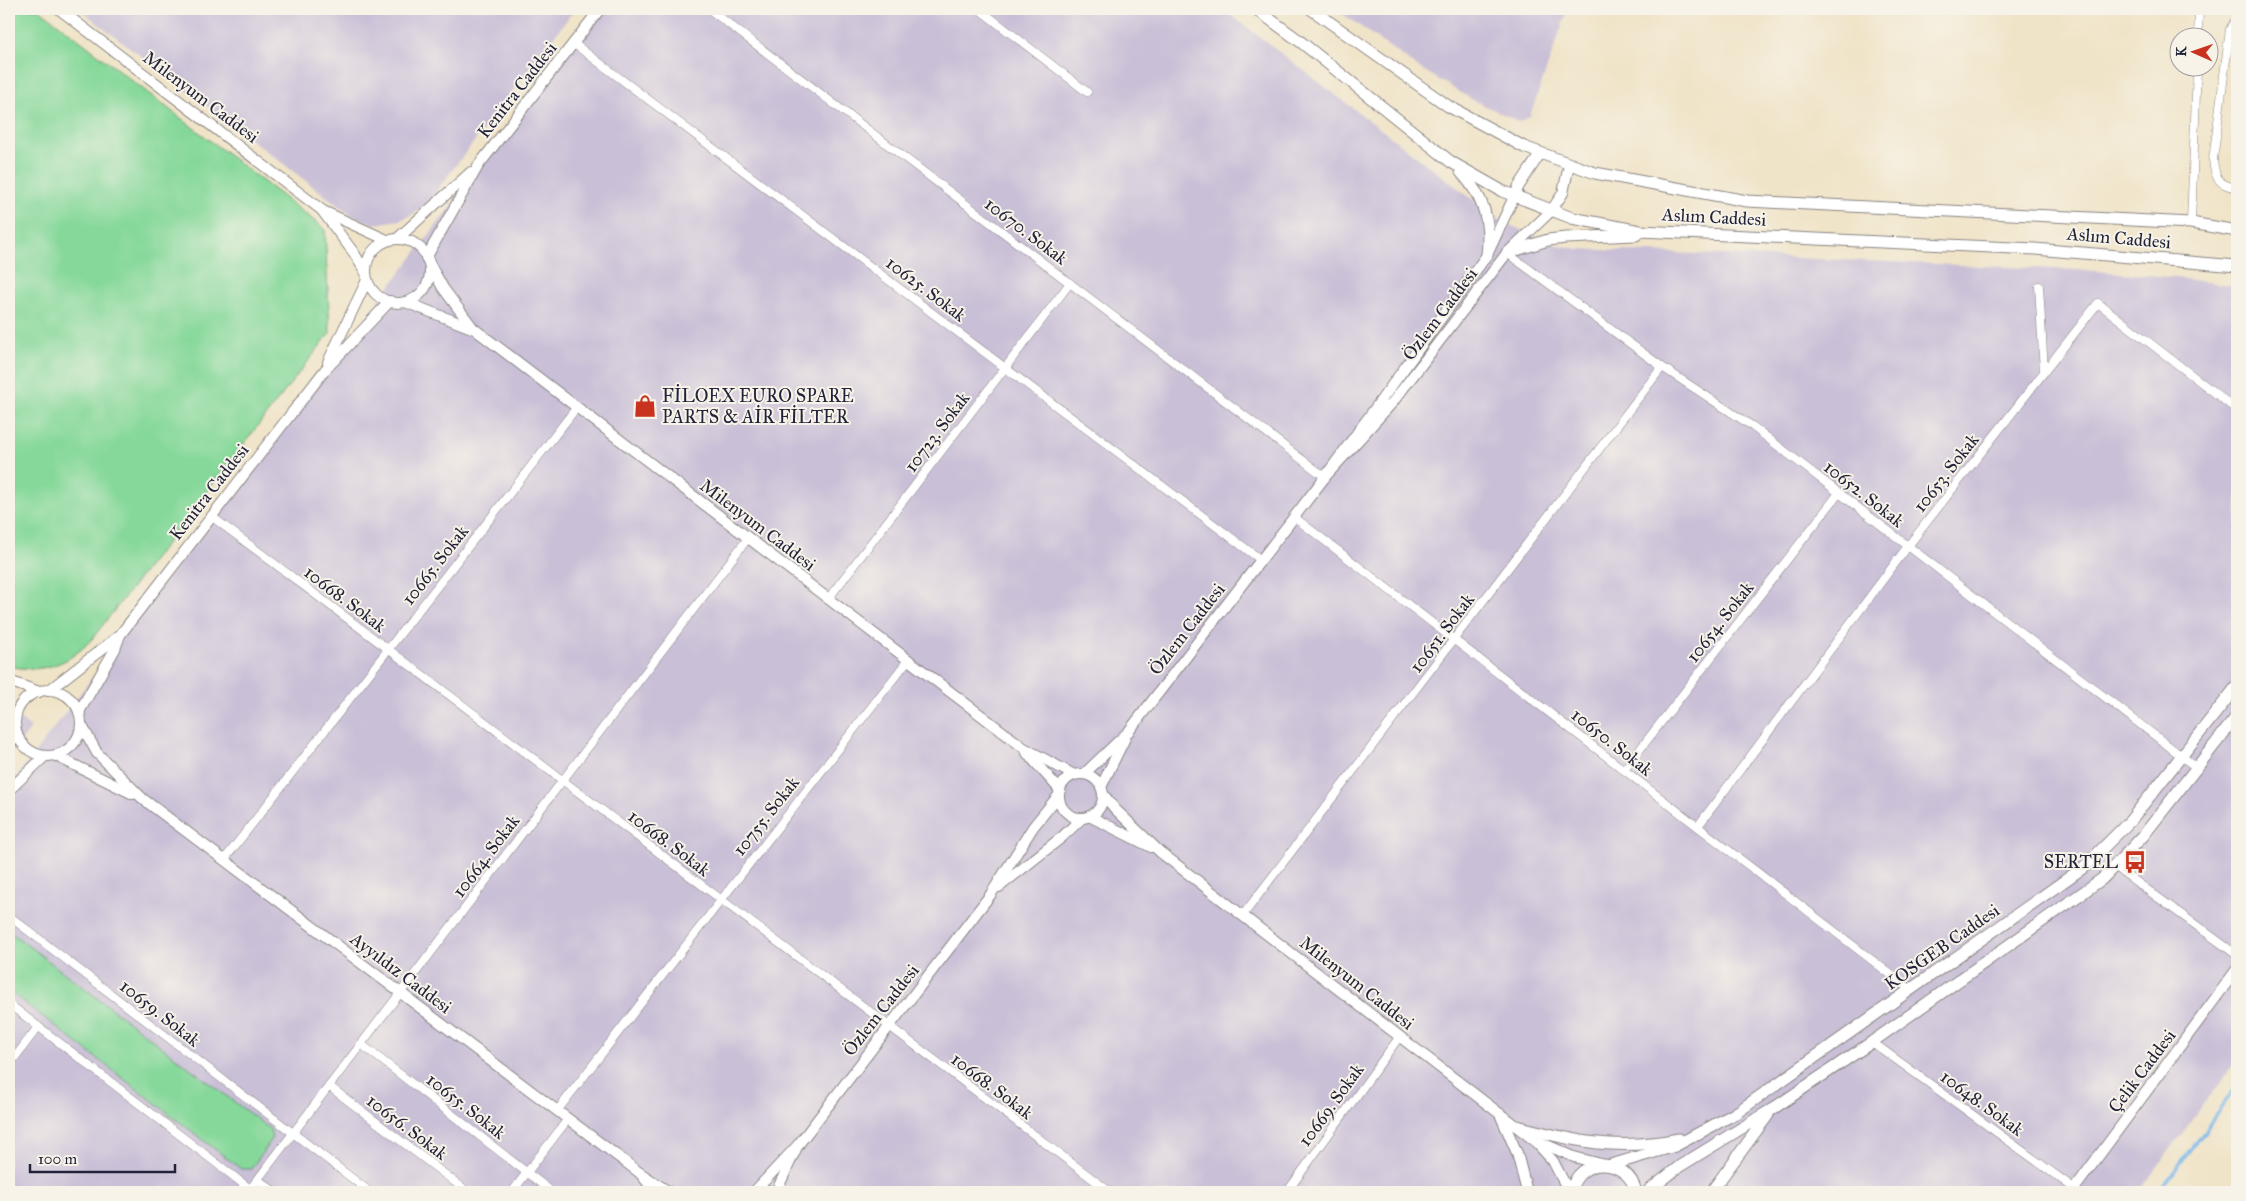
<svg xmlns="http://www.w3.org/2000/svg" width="2246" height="1201" font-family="'IM FELL Great Primer',serif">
	<rect width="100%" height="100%" fill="#f7f3e8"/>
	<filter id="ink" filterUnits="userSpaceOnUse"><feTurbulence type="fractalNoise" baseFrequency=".02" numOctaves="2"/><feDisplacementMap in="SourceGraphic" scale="10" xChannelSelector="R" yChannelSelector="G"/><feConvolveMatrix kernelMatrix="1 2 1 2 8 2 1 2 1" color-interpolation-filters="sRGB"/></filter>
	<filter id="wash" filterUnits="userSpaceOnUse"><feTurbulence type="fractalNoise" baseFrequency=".0096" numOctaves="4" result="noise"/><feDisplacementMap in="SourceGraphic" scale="20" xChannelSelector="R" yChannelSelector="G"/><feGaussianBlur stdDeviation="1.12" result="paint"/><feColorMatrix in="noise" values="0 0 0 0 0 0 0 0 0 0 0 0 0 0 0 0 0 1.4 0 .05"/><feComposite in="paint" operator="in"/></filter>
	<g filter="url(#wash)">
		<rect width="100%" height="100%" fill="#f0e4c8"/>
		<g fill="#c9bfd7">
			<path d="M 79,9 L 575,9 L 428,202 L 415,213 L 400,220 L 374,224 L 352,216 Z"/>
			<path d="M 601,9 L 1223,9 L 1501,221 L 1550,243 L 1577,249 L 2081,270 L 2161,276 L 2237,286 L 2237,1059 L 2139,1192 L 9,1192 L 9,787 Z"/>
			<path d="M 1336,9 L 1568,9 L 1530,116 L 1520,122 L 1473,100 L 1416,66 Z"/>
			<path d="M 9,711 L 31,728 L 9,757 Z"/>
		</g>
		<g fill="#85d89a" stroke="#547d6a">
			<path d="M 9,9 L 39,9 L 325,229 L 330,333 L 92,639 C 69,664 43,674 9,666 Z"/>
			<path d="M 9,931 L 270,1129 L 272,1139 L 251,1169 L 241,1169 L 9,991 Z"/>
		</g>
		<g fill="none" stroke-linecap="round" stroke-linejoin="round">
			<path stroke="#77b7eb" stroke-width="3" d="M 2159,1192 L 2237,1086"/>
		</g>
	</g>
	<g filter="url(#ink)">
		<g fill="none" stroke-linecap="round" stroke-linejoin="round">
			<defs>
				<g id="minor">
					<path d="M 709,9 L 1325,477"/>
					<path d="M 979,9 L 1087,92"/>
					<path d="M 2237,17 L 2230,29 L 2213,160 C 2215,179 2219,185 2237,188"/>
					<path d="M 2198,38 L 2199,9"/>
					<path d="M 573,43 L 1261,560"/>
					<path d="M 2191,223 L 2197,68"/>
					<path d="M 1507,253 L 1662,367 L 1752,426 L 2197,768"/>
					<path d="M 2039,286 L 2044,372"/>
					<path d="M 211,516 L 1110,1192"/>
					<path d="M 1294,517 L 1911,990"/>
					<path d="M 828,599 L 1070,283"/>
					<path d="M 1624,770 L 1839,493"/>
					<path d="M 1698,826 L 1908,546 L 2098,303 L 2237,410"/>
					<path d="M 224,860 L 577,407"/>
					<path d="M 2116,867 L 2237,955"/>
					<path d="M 1243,915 L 1662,367"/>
					<path d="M 9,916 L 370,1192"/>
					<path d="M 9,1004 L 250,1189"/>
					<path d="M 1872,1042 L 2075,1189"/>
					<path d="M 361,1044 L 552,1192"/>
					<path d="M 9,1065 L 38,1027"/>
					<path d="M 329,1086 L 468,1192"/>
					<path d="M 557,1111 L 908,660"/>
					<path d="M 257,1179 L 275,1192"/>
					<path d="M 248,1192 L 748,538"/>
					<path d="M 512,1192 L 568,1119"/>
					<path d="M 1287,1192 L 1400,1036"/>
				</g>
				<g id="tertiary">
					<path d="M 59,9 L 323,211 L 387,240"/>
					<path d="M 1540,154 L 1519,186 L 1487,255 L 1325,477 L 1392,403 L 1507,253 L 1551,211 L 1563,193 L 1569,165"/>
					<path d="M 323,212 L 354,253 L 366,273"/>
					<path d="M 397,239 L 471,172"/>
					<circle cx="398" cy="271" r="32"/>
					<path d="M 426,258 L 478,166 L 600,9"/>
					<path d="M 428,261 L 443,288 L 473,328 L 1024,748 L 1074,775"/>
					<path d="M 405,302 L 472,328"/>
					<path d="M 328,362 L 367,280"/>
					<path d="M 9,681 L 39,692"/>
					<circle cx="48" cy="723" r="33"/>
					<path d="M 48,691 L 120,635 L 325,370 L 390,301"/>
					<path d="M 79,712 L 115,649 L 120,635"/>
					<path d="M 81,724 L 97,753 L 143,799 L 640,1173"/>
					<path d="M 9,745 L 16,731"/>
					<path d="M 1027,753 L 1060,790"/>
					<path d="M 56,756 L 133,794"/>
					<path d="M 1084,774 L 1129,731 L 1325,477"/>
					<circle cx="1081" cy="796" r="22"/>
					<path d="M 1101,787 L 1125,738"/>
					<path d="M 9,790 L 45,756"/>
					<path d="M 1103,794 L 1115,809 L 1160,852 L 1534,1140 L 1553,1161 L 1569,1192"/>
					<path d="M 1089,816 L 1151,847"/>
					<path d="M 999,887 L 1062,837 L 1082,818"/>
					<path d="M 1500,1114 L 1517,1153 L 1527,1192"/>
					<path d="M 1540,1142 L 1574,1157 L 1601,1164"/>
					<path d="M 798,1145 L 991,894 L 1033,827 L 1059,795"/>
					<path d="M 655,1192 L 640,1173 L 669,1192"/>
					<path d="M 754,1192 L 798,1145 L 776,1192"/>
					<path d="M 2072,1192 L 2237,969"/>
				</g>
				<g id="secondary">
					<path d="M 1256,9 L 1301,42 L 1451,162 L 1502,191 L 1572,218 L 1640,231 L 2035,249 L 2237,266"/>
					<path d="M 1311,9 L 1448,106 L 1524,147 L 1595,173 L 1747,201 L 2191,223 L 2237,231"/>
					<path d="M 1461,172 C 1484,197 1491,222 1487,255"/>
					<path d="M 1507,253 L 1548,240 L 1566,238 L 1636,235"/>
					<path d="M 1517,1126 C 1577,1142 1617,1151 1679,1139"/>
					<path d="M 1611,1165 L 1675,1146 L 1736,1113 L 2084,867 L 2130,821 L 2237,686"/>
					<path d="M 1571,1192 C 1578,1155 1628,1157 1636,1192"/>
					<path d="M 1647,1192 L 1680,1166 L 1771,1110 L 1872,1042 L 2102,879 L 2143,836 L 2237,716"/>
					<path d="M 1711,1192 L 1768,1115"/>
				</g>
			</defs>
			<use href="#minor" stroke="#898382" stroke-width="9"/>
			<use href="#tertiary" stroke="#898382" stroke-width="12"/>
			<use href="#secondary" stroke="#898382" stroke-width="13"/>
			<use href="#minor" stroke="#fff" stroke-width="8"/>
			<use href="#tertiary" stroke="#fff" stroke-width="10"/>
			<use href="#secondary" stroke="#fff" stroke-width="11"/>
		</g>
	</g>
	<defs>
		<symbol id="shop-bare" viewBox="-9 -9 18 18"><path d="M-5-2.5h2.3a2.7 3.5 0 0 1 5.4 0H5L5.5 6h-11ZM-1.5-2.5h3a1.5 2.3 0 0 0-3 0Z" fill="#c8321e" stroke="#f7f3e8" stroke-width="2.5" paint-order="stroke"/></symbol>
		<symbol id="bus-bare" viewBox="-9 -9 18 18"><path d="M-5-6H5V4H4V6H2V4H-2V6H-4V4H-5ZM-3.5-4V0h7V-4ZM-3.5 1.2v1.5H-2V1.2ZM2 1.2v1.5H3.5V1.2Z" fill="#c8321e" stroke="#f7f3e8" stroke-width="2.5" paint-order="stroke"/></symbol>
	</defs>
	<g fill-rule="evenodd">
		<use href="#shop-bare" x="629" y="390" width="32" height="32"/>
		<use href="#bus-bare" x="2119" y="846" width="32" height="32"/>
	</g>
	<g text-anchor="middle" stroke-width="4" stroke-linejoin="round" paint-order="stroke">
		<g font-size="18" fill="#22223b" stroke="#f7f3e8">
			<text transform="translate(517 90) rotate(-52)" y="6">Kenitra Caddesi</text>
			<text transform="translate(201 97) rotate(37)" y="6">Milenyum Caddesi</text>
			<text transform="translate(1714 217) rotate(3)" y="6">Aslım Caddesi</text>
			<text transform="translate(1026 231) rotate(37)" y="6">10670. Sokak</text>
			<text transform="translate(2119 238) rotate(5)" y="6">Aslım Caddesi</text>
			<text transform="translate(926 289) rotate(37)" y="6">10625. Sokak</text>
			<text transform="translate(1440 314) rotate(-53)" y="6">Özlem Caddesi</text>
			<text transform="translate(937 432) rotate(-53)" y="6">10723. Sokak</text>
			<text transform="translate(1946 473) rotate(-52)" y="6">10653. Sokak</text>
			<text transform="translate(209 492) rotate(-52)" y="6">Kenitra Caddesi</text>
			<text transform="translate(1864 494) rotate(38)" y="6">10652. Sokak</text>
			<text transform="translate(758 525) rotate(37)" y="6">Milenyum Caddesi</text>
			<text transform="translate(435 565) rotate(-52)" y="6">10665. Sokak</text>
			<text transform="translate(345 599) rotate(37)" y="6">10668. Sokak</text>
			<text transform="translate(1720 622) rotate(-52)" y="6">10654. Sokak</text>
			<text transform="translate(1187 629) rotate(-52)" y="6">Özlem Caddesi</text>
			<text transform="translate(1442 633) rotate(-53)" y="6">10651. Sokak</text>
			<text transform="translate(1612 742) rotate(38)" y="6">10650. Sokak</text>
			<text transform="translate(766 816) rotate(-52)" y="6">10755. Sokak</text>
			<text transform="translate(669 843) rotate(37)" y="6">10668. Sokak</text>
			<text transform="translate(486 856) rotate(-53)" y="6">10664. Sokak</text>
			<text transform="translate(1942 947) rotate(-35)" y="6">KOSGEB Caddesi</text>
			<text transform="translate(401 973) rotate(37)" y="6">Ayyıldız Caddesi</text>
			<text transform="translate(1357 983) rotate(38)" y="6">Milenyum Caddesi</text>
			<text transform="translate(881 1010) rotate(-52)" y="6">Özlem Caddesi</text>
			<text transform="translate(160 1013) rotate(38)" y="6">10659. Sokak</text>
			<text transform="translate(2142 1071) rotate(-53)" y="6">Çelik Caddesi</text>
			<text transform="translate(992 1086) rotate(37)" y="6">10668. Sokak</text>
			<text transform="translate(1982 1103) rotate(36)" y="6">10648. Sokak</text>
			<text transform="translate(1331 1105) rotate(-54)" y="6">10669. Sokak</text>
			<text transform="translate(466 1106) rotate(38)" y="6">10655. Sokak</text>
			<text transform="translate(407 1127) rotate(37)" y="6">10656. Sokak</text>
		</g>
		<g font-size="18" fill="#22223b" stroke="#f7f3e8" text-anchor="start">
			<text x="662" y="402">FİLOEX EURO SPARE<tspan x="662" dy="21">PARTS &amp; AİR FİLTER</tspan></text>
			<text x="2118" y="868" text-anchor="end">SERTEL</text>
		</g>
	</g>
	<rect width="2246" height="1201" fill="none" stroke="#f7f3e8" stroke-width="30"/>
	<g transform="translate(2194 52) rotate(272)"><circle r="24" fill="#f7f3e8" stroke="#a29fa3"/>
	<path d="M0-4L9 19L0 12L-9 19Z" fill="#c8321e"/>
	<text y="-8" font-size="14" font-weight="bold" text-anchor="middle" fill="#22223b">K</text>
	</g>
	<path d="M30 1164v8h145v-8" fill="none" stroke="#22223b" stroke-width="2.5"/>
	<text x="38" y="1164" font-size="15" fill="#22223b" stroke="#f7f3e8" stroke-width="4" paint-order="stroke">100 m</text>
</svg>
